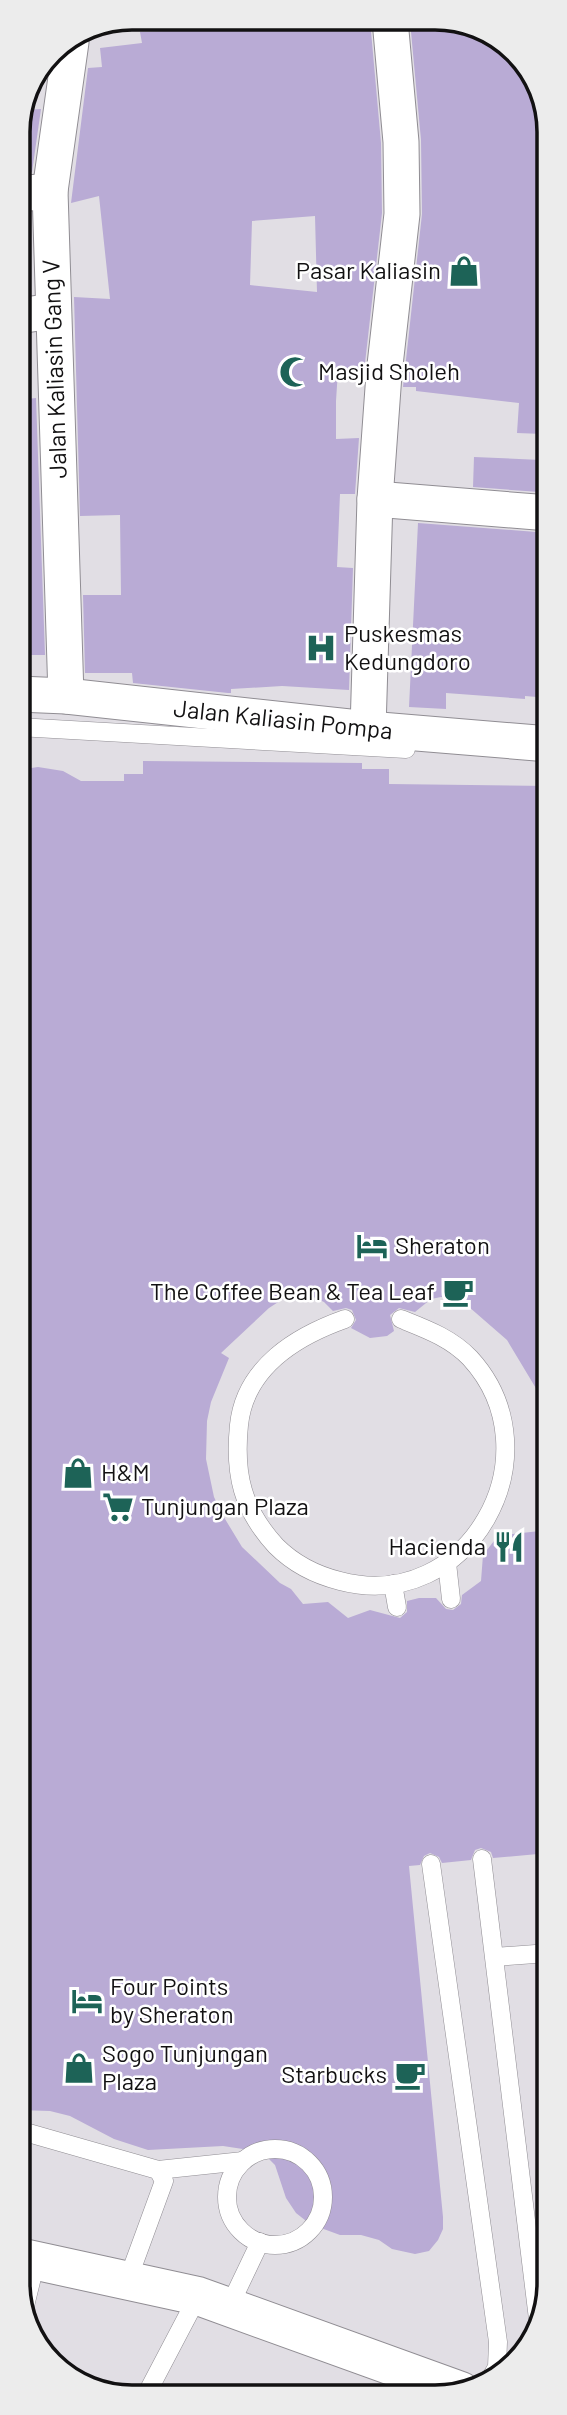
<svg xmlns="http://www.w3.org/2000/svg" width="567" height="2415" font-family="Barlow,sans-serif">
	<rect width="100%" height="100%" fill="#e1dee4"/>
	<g fill="#b9abd5" fill-rule="evenodd">
		<path d="M 283,19 L 370,20 L 381,143 L 382,213 L 364,372 L 338,370 L 336,401 L 336,439 L 359,438 L 355,494 L 340,494 L 337,567 L 353,568 L 349,690 L 282,686 L 231,689 L 231,693 L 228,693 L 133,683 L 132,673 L 85,673 L 83,595 L 121,595 L 120,515 L 80,516 L 74,297 L 110,299 L 99,196 L 71,203 L 88,68 L 102,67 L 100,48 L 142,43 L 140,32 L 283,26 ZM 315,216 L 317,292 L 250,285 L 252,221 Z"/>
		<path d="M 410,21 L 465,21 L 521,56 L 548,116 L 549,403 L 545,402 L 543,434 L 517,433 L 519,403 L 416,391 L 416,387 L 403,387 L 422,214 L 421,140 Z"/>
		<path d="M 41,109 L 32,172 L 18,174 L 18,124 L 24,110 Z"/>
		<path d="M 36,398 L 45,655 L 18,655 L 18,600 L 21,600 L 18,400 Z"/>
		<path d="M 474,457 L 541,460 L 539,492 L 473,487 Z"/>
		<path d="M 418,523 L 549,533 L 549,698 L 525,696 L 525,699 L 446,693 L 446,709 L 409,707 Z"/>
		<path d="M 143,761 L 362,763 L 362,769 L 389,769 L 389,784 L 549,786 L 549,1410 L 507,1340 L 461,1300 L 441,1297 L 431,1299 L 415,1312 L 399,1308 L 390,1315 L 394,1331 L 387,1336 L 370,1338 L 351,1328 L 356,1320 L 352,1310 L 346,1308 L 333,1311 L 324,1302 L 307,1294 L 286,1297 L 269,1308 L 221,1353 L 229,1358 L 211,1402 L 207,1421 L 206,1459 L 214,1497 L 222,1514 L 242,1547 L 280,1583 L 291,1589 L 303,1604 L 328,1602 L 348,1618 L 370,1610 L 400,1618 L 407,1612 L 407,1601 L 419,1598 L 436,1598 L 446,1609 L 453,1610 L 461,1604 L 462,1595 L 481,1581 L 483,1555 L 494,1541 L 504,1535 L 549,1530 L 549,1853 L 493,1858 L 491,1852 L 481,1848 L 475,1850 L 471,1860 L 442,1863 L 439,1857 L 430,1853 L 424,1856 L 420,1865 L 409,1866 L 443,2217 L 443,2229 L 438,2240 L 429,2251 L 415,2254 L 392,2249 L 379,2240 L 361,2235 L 340,2235 L 310,2224 L 296,2213 L 286,2198 L 275,2165 L 262,2152 L 223,2146 L 148,2150 L 114,2139 L 70,2116 L 50,2111 L 18,2110 L 18,770 L 38,767 L 63,771 L 81,781 L 124,781 L 124,774 L 143,774 Z"/>
	</g>
	<g fill="none" stroke-linecap="round" stroke-linejoin="round">
		<defs>
			<g id="lane">
				<path d="M 18,727 L 406,749"/>
				<path d="M 345,1319 C 297,1336 245,1367 239,1425 C 234,1474 242,1509 276,1546 C 294,1564 316,1575 340,1581 C 469,1615 558,1454 470,1358 C 451,1338 426,1329 401,1319"/>
				<path d="M 447,1563 L 451,1599"/>
				<path d="M 393,1584 L 397,1607"/>
				<path d="M 482,1859 L 538,2319"/>
				<path d="M 431,1864 L 498,2342 L 497,2367 L 493,2374"/>
				<path d="M 495,1957 L 549,1953"/>
				<path d="M 18,2130 L 158,2170 L 164,2181 L 127,2282"/>
				<circle cx="275" cy="2197" r="48"/>
				<path d="M 158,2170 L 243,2161"/>
				<path d="M 229,2307 L 260,2242"/>
				<path d="M 24,2310 L 36,2261"/>
				<path d="M 146,2395 L 198,2296"/>
			</g>
			<g id="street">
				<path d="M 18,194 L 50,191"/>
				<path d="M 18,316 L 53,311"/>
				<path d="M 375,499 L 549,513"/>
				<path d="M 18,694 L 66,696 L 368,729 L 549,744"/>
				<path d="M 66,696 L 50,191 L 71,42"/>
				<path d="M 368,729 L 375,499 L 384,374 L 402,214 L 401,142 L 390,20"/>
			</g>
			<path id="primary" d="M 19,2257 L 198,2296 L 461,2391"/>
		</defs>
		<use href="#lane" stroke="#908d93" stroke-width="19"/>
		<use href="#street" stroke="#908d93" stroke-width="37"/>
		<use href="#primary" stroke="#908d93" stroke-width="40"/>
		<use href="#lane" stroke="#fff" stroke-width="18"/>
		<use href="#street" stroke="#fff" stroke-width="35"/>
		<use href="#primary" stroke="#fff" stroke-width="38"/>
	</g>
	<defs>
		<symbol id="shop-bare" viewBox="-9 -9 18 18"><path d="M-5-2.5h2.3a2.7 3.5 0 0 1 5.4 0H5L5.5 6h-11ZM-1.5-2.5h3a1.5 2.3 0 0 0-3 0Z" fill="#1d6357" stroke="#fff" stroke-width="2.5" paint-order="stroke"/></symbol>
		<symbol id="mosque-bare" viewBox="-9 -9 18 18"><path d="M3.5-4.9A6 6 0 1 0 3.5 4.9A5 5 0 1 1 3.5-4.9Z" fill="#1d6357" stroke="#fff" stroke-width="2.5" paint-order="stroke"/></symbol>
		<symbol id="hospital-bare" viewBox="-9 -9 18 18"><path d="M-5-5h3v3.5h4V-5h3V5h-3V1.5h-4V5h-3Z" fill="#1d6357" stroke="#fff" stroke-width="2.5" paint-order="stroke"/></symbol>
		<symbol id="hotel-bare" viewBox="-9 -9 18 18"><path d="M-6-4.5h1.5V1H6V5H4.5V3h-9V5H-6ZM-4 0a1.8 1.8 0 1 1 3.6 0ZM.5 0V-2.5h3Q6-2.5 6 0Z" fill="#1d6357" stroke="#fff" stroke-width="2.5" paint-order="stroke"/></symbol>
		<symbol id="cafe-bare" viewBox="-9 -9 18 18"><path d="M-5.5-4.5H6V0H3Q3 3.5 0 3.5H-2.5Q-5.5 3.5-5.5 0ZM3-3.2v2h1.7v-2ZM-6 4.5H4V6H-6Z" fill="#1d6357" stroke="#fff" stroke-width="2.5" paint-order="stroke"/></symbol>
		<symbol id="supermarket-bare" viewBox="-9 -9 18 18"><path d="M-6-5.5h2.5l.6 2H6L4.5 2H-2.5L-4.4-4H-6ZM-1.5 3.2a1.3 1.3 0 1 0 .1 0ZM3 3.2a1.3 1.3 0 1 0 .1 0Z" fill="#1d6357" stroke="#fff" stroke-width="2.5" paint-order="stroke"/></symbol>
		<symbol id="restaurant-bare" viewBox="-9 -9 18 18"><path d="M-5-6h1v4h1v-4h1v4h1v-4h1v5L-1.5 .5V6h-2V.5L-5-1ZM5-6V6H3V1.5H1.5Q1.5-4 5-6Z" fill="#1d6357" stroke="#fff" stroke-width="2.5" paint-order="stroke"/></symbol>
	</defs>
	<g fill-rule="evenodd">
		<use href="#shop-bare" x="442" y="249" width="44" height="44"/>
		<use href="#mosque-bare" x="273" y="350" width="44" height="44"/>
		<use href="#hospital-bare" x="299" y="626" width="44" height="44"/>
		<use href="#hotel-bare" x="350" y="1224" width="44" height="44"/>
		<use href="#cafe-bare" x="436" y="1270" width="44" height="44"/>
		<use href="#shop-bare" x="56" y="1451" width="44" height="44"/>
		<use href="#supermarket-bare" x="96" y="1485" width="44" height="44"/>
		<use href="#restaurant-bare" x="487" y="1525" width="44" height="44"/>
		<use href="#hotel-bare" x="65" y="1979" width="44" height="44"/>
		<use href="#shop-bare" x="57" y="2046" width="44" height="44"/>
		<use href="#cafe-bare" x="388" y="2053" width="44" height="44"/>
	</g>
	<g text-anchor="middle" stroke-width="5" stroke-linejoin="round" paint-order="stroke">
		<g font-size="24" fill="#121112" stroke="#fff" text-anchor="start">
			<text x="441" y="279" text-anchor="end">Pasar Kaliasin</text>
			<text x="318" y="380">Masjid Sholeh</text>
			<text x="344" y="642">Puskesmas<tspan x="344" dy="28">Kedungdoro</tspan></text>
			<text x="395" y="1254">Sheraton</text>
			<text x="435" y="1300" text-anchor="end">The Coffee Bean &amp; Tea Leaf</text>
			<text x="101" y="1481">H&amp;M</text>
			<text x="141" y="1515">Tunjungan Plaza</text>
			<text x="486" y="1555" text-anchor="end">Hacienda</text>
			<text x="110" y="1995">Four Points<tspan x="110" dy="28">by Sheraton</tspan></text>
			<text x="102" y="2062">Sogo Tunjungan<tspan x="102" dy="28">Plaza</tspan></text>
			<text x="387" y="2083" text-anchor="end">Starbucks</text>
		</g>
		<g font-size="24" fill="#121112" stroke="#fff">
			<text transform="translate(55 369) rotate(-92)" y="8">Jalan Kaliasin Gang V</text>
			<text transform="translate(283 720) rotate(6)" y="8">Jalan Kaliasin Pompa</text>
		</g>
	</g>
	<path d="M0 0H567V2415H0ZM132 30H435A102 102 0 0 1 537 132V2283A102 102 0 0 1 435 2385H132A102 102 0 0 1 30 2283V132A102 102 0 0 1 132 30Z" fill="#ececec" fill-rule="evenodd"/>
	<path fill="none" stroke="#121112" stroke-width="3.5" d="M132 30H435A102 102 0 0 1 537 132V2283A102 102 0 0 1 435 2385H132A102 102 0 0 1 30 2283V132A102 102 0 0 1 132 30Z"/>
</svg>
